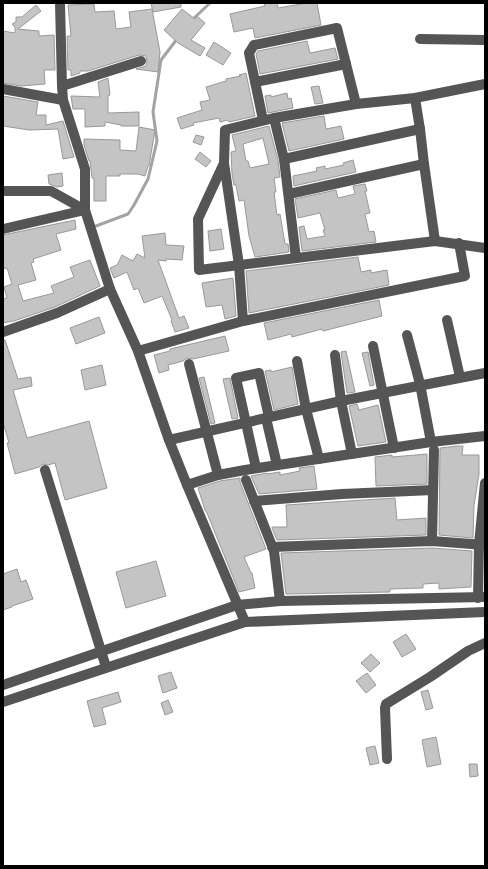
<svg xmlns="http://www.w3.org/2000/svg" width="488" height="869" font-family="'Work Sans',sans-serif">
	<rect width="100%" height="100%" fill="#fff"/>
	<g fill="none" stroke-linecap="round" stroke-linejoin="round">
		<g stroke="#a3a3a3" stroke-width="3">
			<path d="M 192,20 L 210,3"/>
			<path d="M 96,226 L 128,214 L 134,205 L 148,179 L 157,141 L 153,112 L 161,60 L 177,39"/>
		</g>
	</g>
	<g fill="#c4c4c4" stroke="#999" fill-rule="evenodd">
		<path d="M 151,3 L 181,3 L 181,7 L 153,12 Z"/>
		<path d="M 264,3 L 277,3 L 278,8 L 307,3 L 317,3 L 321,25 L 255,38 L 253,28 L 234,32 L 230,14 L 265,6 Z"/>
		<path d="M 94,4 L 95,12 L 114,11 L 116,29 L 131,27 L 129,12 L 152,9 L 160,52 L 158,72 L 136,69 L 146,66 L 147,62 L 146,56 L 139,55 L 88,71 L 80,71 L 80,73 L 71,76 L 71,70 L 68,70 L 67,36 L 71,36 L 68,5 Z"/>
		<path d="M 36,5 L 41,11 L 18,29 L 39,31 L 39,36 L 54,35 L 55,70 L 44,70 L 45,84 L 21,86 L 3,83 L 3,31 L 15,33 L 15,27 L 12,24 L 16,22 L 16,17 L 22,17 Z"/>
		<path d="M 182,9 L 195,19 L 197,16 L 205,23 L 191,40 L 205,48 L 200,56 L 178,43 L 164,30 Z"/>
		<path d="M 307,41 L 310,53 L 335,48 L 338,59 L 260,74 L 256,54 L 258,51 Z"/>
		<path d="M 214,42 L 231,53 L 223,65 L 206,55 Z"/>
		<path d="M 246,73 L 255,116 L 229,122 L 228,120 L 220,122 L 219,118 L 193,123 L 194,125 L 181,129 L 177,118 L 202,110 L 200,102 L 210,100 L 206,87 L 226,81 L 226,79 L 241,76 L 239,75 Z"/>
		<path d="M 108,78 L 110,95 L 108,96 L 108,113 L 139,112 L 139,126 L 121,126 L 121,125 L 105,122 L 105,126 L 85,127 L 85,109 L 73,109 L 71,96 L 100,97 L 98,82 Z"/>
		<path d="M 319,86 L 323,103 L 315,104 L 311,87 Z"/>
		<path d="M 287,93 L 288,99 L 291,98 L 293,108 L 268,113 L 265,96 L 271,95 L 271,97 Z"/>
		<path d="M 3,96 L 38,102 L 36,115 L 46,115 L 46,125 L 63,121 L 74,157 L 63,159 L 58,129 L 29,130 L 3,126 Z"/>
		<path d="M 324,116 L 326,129 L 341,126 L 344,139 L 289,151 L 282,123 Z"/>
		<path d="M 269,126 L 278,160 L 280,177 L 274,178 L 276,192 L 274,192 L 277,215 L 280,214 L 285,244 L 288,244 L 289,252 L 255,257 L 249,236 L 244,200 L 239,201 L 236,185 L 234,185 L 232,174 L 231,152 L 236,151 L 232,135 ZM 263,138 L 269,164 L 250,168 L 248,161 L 246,161 L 243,144 Z"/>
		<path d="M 139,127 L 155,130 L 149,166 L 148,166 L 145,176 L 138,174 L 120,174 L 120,176 L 106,176 L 106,201 L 94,201 L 94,178 L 92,178 L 90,161 L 89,161 L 84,145 L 84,139 L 120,140 L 120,150 L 136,151 Z"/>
		<path d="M 196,135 L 204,137 L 201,145 L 193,142 Z"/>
		<path d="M 200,152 L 211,161 L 206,167 L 195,159 Z"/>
		<path d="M 353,160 L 356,172 L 294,186 L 293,176 L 317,171 L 316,168 L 325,166 L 325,169 L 344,165 L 343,163 Z"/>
		<path d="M 62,173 L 63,186 L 57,187 L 49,184 L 48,175 Z"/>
		<path d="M 365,184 L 367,191 L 365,191 L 370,213 L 365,214 L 369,232 L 374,231 L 376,242 L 302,251 L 299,227 L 304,226 L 307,239 L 325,236 L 323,230 L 325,230 L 320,213 L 298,218 L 295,199 L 336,190 L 338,198 L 355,194 L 353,186 Z"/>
		<path d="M 75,220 L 76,229 L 56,234 L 61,250 L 33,259 L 34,262 L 31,263 L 36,280 L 18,285 L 23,301 L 54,293 L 51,286 L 74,277 L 70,267 L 90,260 L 100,286 L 55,307 L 14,321 L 3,323 L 3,299 L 7,298 L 4,287 L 12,284 L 7,268 L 3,269 L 3,235 Z"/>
		<path d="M 221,229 L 224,249 L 210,251 L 208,231 Z"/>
		<path d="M 165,233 L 166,245 L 184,246 L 182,260 L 166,259 L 166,261 L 158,260 L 179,318 L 184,316 L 189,328 L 175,332 L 171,321 L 172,320 L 162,296 L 144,303 L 138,288 L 134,290 L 127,272 L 114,278 L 110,268 L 117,265 L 122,255 L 133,261 L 137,254 L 145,258 L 142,236 Z"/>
		<path d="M 358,257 L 361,272 L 371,270 L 371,273 L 387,270 L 389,285 L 249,313 L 246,271 Z"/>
		<path d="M 233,278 L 236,316 L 225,319 L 222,305 L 206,307 L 202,283 Z"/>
		<path d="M 379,300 L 382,316 L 323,331 L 322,329 L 292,337 L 291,334 L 268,340 L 264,323 Z"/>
		<path d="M 99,317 L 105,333 L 76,344 L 70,328 Z"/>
		<path d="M 225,336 L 229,351 L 193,359 L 187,358 L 183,361 L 168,365 L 169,370 L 159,373 L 154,355 L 170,351 L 170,349 Z"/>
		<path d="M 3,340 L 5,340 L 18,379 L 31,377 L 32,386 L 13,390 L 27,438 L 89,421 L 107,488 L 65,500 L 55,463 L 48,465 L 43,464 L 39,467 L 15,474 L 7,443 L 9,443 L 3,422 Z"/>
		<path d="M 346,351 L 355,392 L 347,393 L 341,352 Z"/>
		<path d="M 368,352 L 374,385 L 370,386 L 362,353 Z"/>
		<path d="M 102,365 L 106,385 L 85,390 L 81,370 Z"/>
		<path d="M 292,367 L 298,404 L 274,410 L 265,371 L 271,370 L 271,372 Z"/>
		<path d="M 204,377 L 215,423 L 211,424 L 199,378 Z"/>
		<path d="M 230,378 L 238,418 L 232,419 L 223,379 Z"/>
		<path d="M 357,404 L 359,410 L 378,405 L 386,442 L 358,446 L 349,406 Z"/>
		<path d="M 457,446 L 463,446 L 462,455 L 479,455 L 479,474 L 474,505 L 473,538 L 439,535 L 440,448 Z"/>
		<path d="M 427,454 L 427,484 L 376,486 L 375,457 L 392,455 L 392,457 Z"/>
		<path d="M 314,466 L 317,489 L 259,494 L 251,476 L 267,473 L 267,474 L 280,472 L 280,475 L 300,471 L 299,468 Z"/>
		<path d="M 240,478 L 240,482 L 266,549 L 244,557 L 251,573 L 252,573 L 255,588 L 239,592 L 207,513 L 205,510 L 198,488 L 220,481 Z"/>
		<path d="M 395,498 L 397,520 L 426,518 L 426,535 L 277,540 L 272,528 L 272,527 L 287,527 L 286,505 Z"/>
		<path d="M 432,548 L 472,551 L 471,587 L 439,589 L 439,583 L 423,584 L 423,588 L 390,589 L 390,592 L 286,594 L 281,553 Z"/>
		<path d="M 156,561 L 166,596 L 126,608 L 116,572 Z"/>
		<path d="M 17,569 L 21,582 L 26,580 L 33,599 L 12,606 L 12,607 L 3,610 L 3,574 Z"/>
		<path d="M 406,634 L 416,649 L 402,657 L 393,642 Z"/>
		<path d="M 371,654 L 380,663 L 370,672 L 361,663 Z"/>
		<path d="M 171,672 L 177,688 L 163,693 L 158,676 Z"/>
		<path d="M 367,673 L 376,685 L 366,693 L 356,681 Z"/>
		<path d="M 428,690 L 433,708 L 426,710 L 421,692 Z"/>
		<path d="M 118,692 L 121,702 L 102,708 L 106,724 L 94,727 L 87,701 Z"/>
		<path d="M 168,700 L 173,712 L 165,715 L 161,703 Z"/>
		<path d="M 436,737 L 441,764 L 427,767 L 422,740 Z"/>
		<path d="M 375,746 L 379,763 L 370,765 L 366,748 Z"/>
		<path d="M 469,764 L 477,764 L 478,776 L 470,777 Z"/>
	</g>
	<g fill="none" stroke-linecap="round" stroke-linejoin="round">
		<g stroke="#555" stroke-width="10">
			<path d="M 60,3 L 62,86 L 63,100 L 85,169 L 85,210 L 110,289 L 138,351 L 169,440 L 187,485 L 245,622"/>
			<path d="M 420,39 L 485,40"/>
			<path d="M 255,82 L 346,64"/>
			<path d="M 62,86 L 141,61"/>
			<path d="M 3,89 L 63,100"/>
			<path d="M 415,98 L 420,129 L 424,164 L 435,241"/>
			<path d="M 274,118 L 284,159 L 296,258"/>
			<path d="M 263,120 L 249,53 L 254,45 L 337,28 L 356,104"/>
			<path d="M 284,159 L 420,129"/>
			<path d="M 224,163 L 198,219 L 199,270 L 435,241 L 485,248"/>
			<path d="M 3,191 L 51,191 L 85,210"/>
			<path d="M 289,194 L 424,164"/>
			<path d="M 3,229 L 85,210"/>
			<path d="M 447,320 L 460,377"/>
			<path d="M 243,321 L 239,265 L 224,163 L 225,130 L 274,118 L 356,104 L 415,98 L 485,84"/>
			<path d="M 3,332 L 57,313 L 110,289"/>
			<path d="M 407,335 L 420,384 L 431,442"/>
			<path d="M 373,346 L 394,448"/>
			<path d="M 138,351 L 243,321 L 465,276 L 459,243"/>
			<path d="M 335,355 L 341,401 L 352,454"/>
			<path d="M 297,361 L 306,409 L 319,459"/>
			<path d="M 189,364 L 218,475"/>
			<path d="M 266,418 L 277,465"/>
			<path d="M 169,440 L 341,401 L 485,373"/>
			<path d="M 256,468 L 236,378 L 259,373 L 269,417"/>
			<path d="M 45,470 L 106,667"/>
			<path d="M 246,480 L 274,551 L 280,601"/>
			<path d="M 187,485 L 218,475 L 245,470 L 431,442 L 485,436"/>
			<path d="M 254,501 L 342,494 L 433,490"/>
			<path d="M 432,541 L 434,450"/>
			<path d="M 272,547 L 432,541 L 485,545"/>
			<path d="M 478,598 L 479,544 L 485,483"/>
			<path d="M 3,685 L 237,605 L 280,601 L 485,597"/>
			<path d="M 3,702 L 245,622 L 485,612"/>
			<path d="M 387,759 L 385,708 L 386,704 L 430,677 L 468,651 L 485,643"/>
		</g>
	</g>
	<rect width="488" height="869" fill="none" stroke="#000000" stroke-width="8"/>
</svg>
